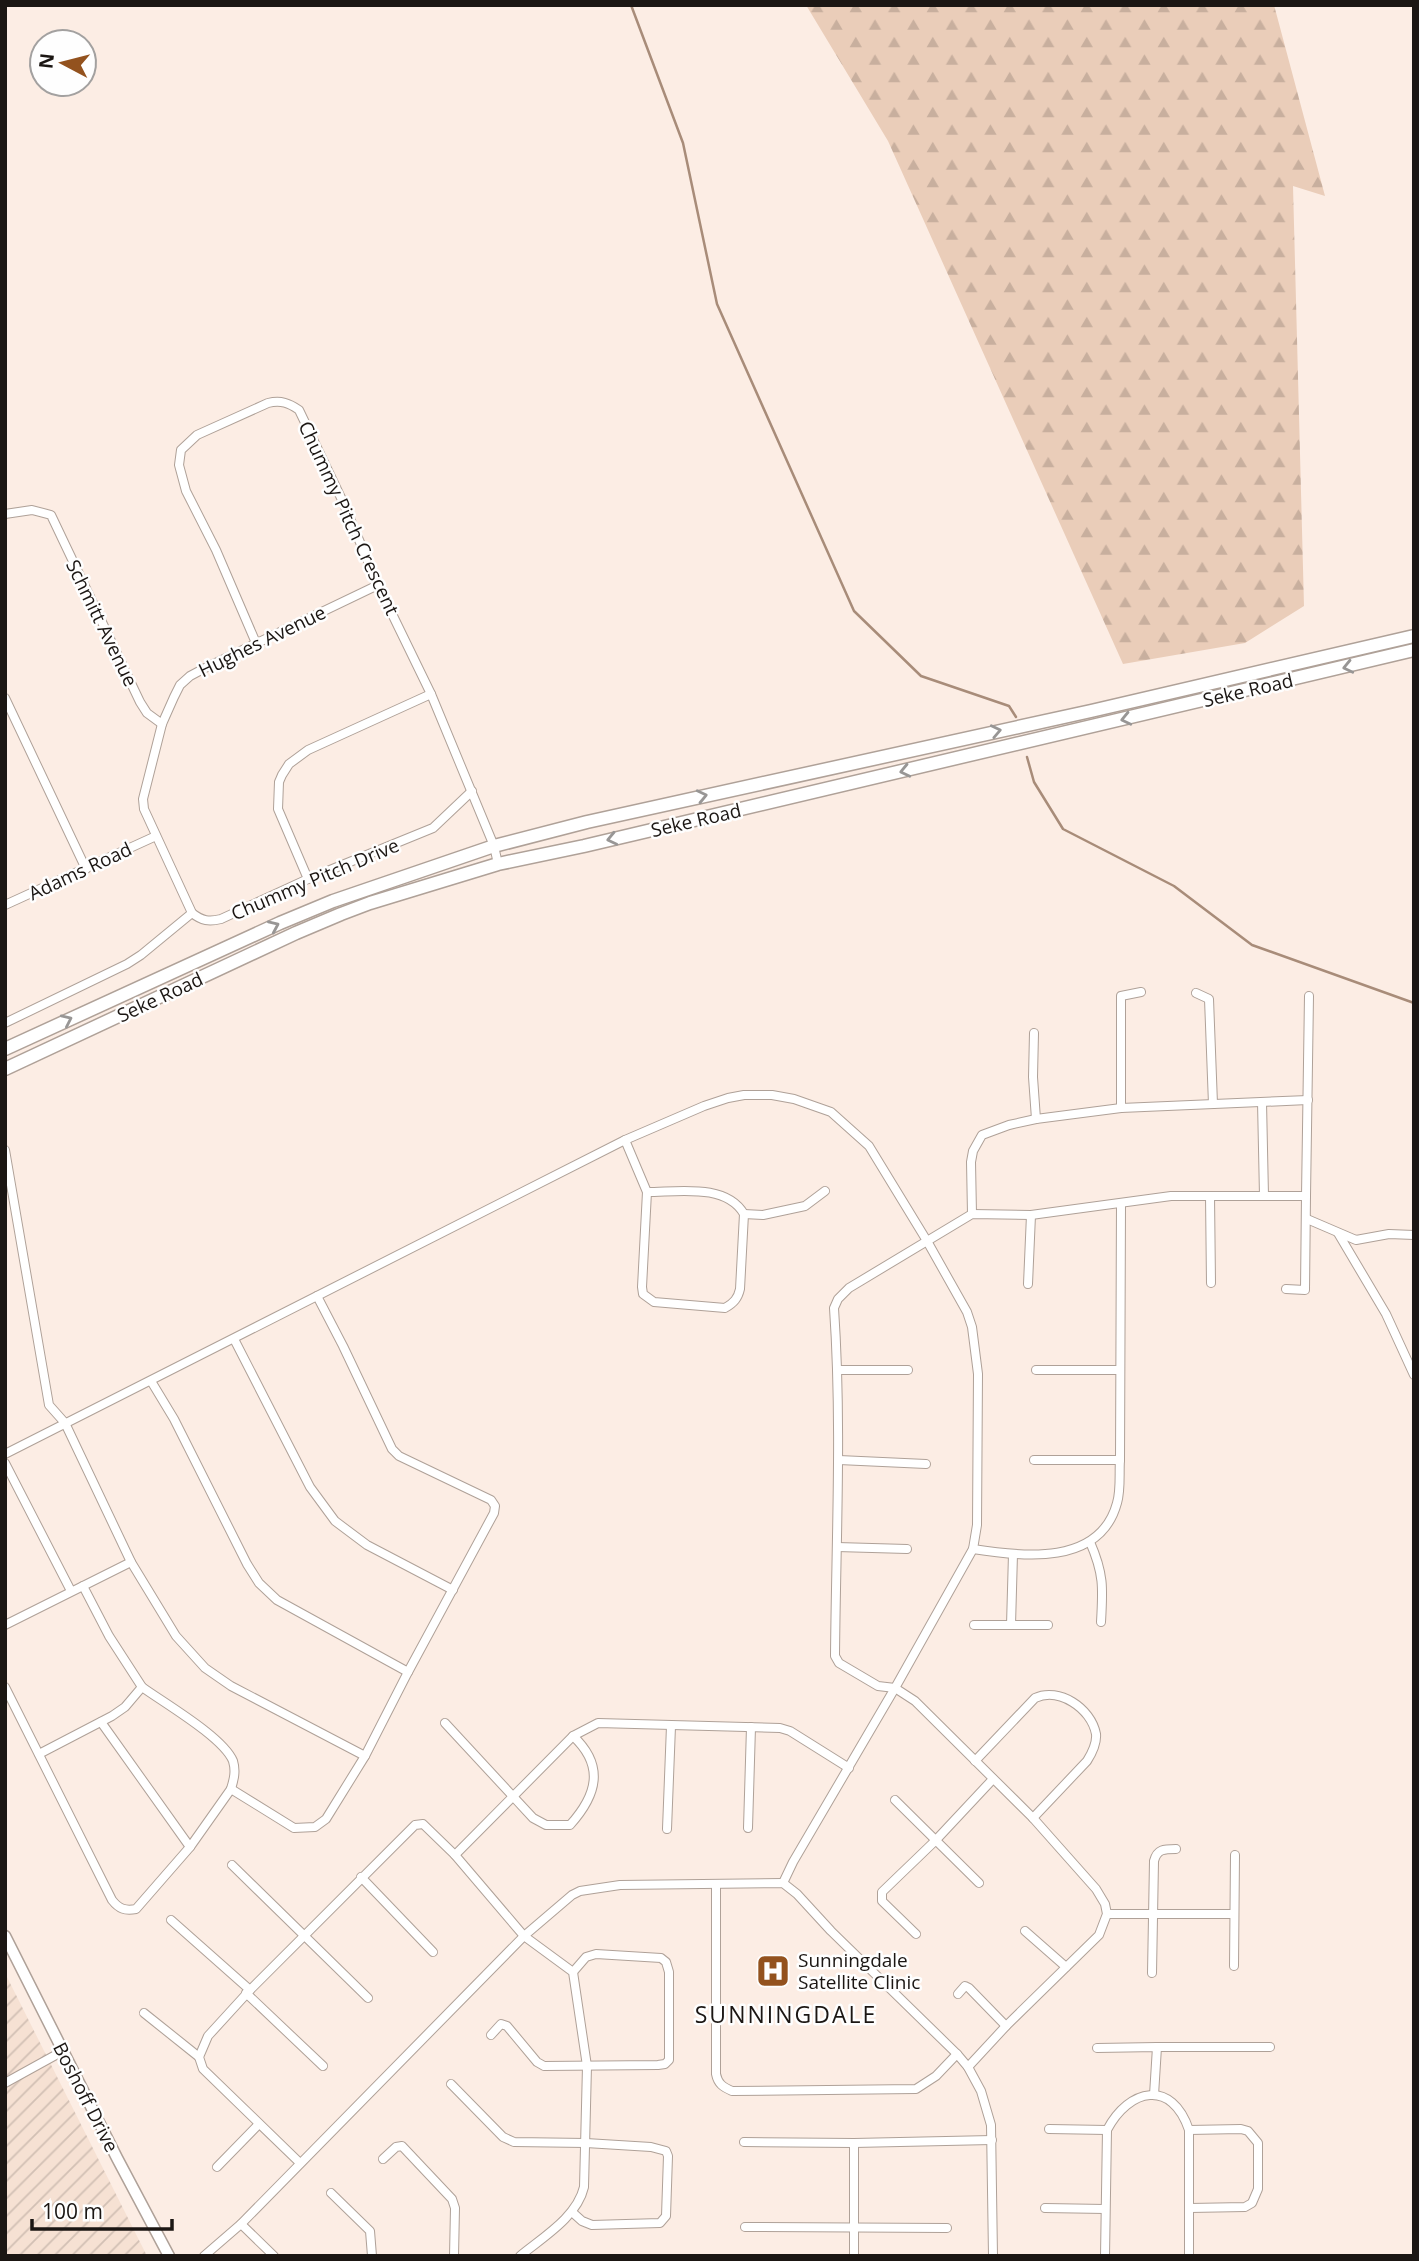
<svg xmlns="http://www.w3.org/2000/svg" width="1419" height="2261" font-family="'Open Sans',sans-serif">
	<defs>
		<pattern id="industrial-furrows" width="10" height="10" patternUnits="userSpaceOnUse" patternTransform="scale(1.75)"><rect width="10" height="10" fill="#f6e1d3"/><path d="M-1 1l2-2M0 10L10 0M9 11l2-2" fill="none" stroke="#d2c0b4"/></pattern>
		<pattern id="forest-firs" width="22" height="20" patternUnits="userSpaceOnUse" patternTransform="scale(1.75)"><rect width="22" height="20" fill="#eacdb9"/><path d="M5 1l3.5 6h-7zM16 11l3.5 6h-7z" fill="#c8af9e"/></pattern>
	</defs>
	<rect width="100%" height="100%" fill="#fcede4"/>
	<path fill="url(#industrial-furrows)" d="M 5,1973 L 147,2256 L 5,2256 Z"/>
	<path fill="url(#forest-firs)" d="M 806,5 L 1274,5 L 1325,196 L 1293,186 L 1304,606 L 1245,643 L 1123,664 L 888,141 Z"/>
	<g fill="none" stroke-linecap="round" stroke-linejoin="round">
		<g stroke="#a88c79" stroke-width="2.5">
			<path d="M 631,5 L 683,143 L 717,304 L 854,611 L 921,676 L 1009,706 L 1016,717"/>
			<path d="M 1027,757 L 1034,782 L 1063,829 L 1174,886 L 1252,945 L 1414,1003"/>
		</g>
		<defs>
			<g id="street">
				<path d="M 5,514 L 32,510 L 51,515 L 140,702 L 147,713 L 162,724"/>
				<path d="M 256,643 L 216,550 L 186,491 L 179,465 L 181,450 L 197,435 L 268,403 C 281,400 289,403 299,410 L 343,502 L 378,585 L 431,694 L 494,846 L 498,864"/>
				<path d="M 5,698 L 86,869"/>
				<path d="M 308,879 L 278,809 L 279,782 L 282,775 L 289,764 L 308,750 L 431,694"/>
				<path d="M 5,905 L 156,836"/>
				<path d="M 192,913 L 144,809 L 143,799 L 162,724 L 174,697 L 180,685 L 190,676 L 205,668 L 378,585"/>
				<path d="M 1196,993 L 1209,999 L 1213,1104"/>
				<path d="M 5,1023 L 127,964 L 141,955 L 192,913 C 202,921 209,922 221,919 L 308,879 L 433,828 L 472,791"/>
				<path d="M 1034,1033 L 1033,1077 L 1036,1119"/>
				<path d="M 1262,1102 L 1264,1196"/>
				<path d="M 1121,1108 L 1121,996 L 1141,992"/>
				<path d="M 625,1140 L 647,1192 L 642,1287 L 643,1294 L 654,1302 L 725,1308 C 734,1303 738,1298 740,1289 L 744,1214 C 726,1183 678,1192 647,1192"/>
				<path d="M 5,1150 L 49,1405 L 65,1423 L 131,1562 L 176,1636 L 205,1668 L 231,1686 L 365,1756 L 408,1672 L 494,1513 L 495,1506 L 491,1500 L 399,1456 L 392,1449 L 343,1346 L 317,1296"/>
				<path d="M 1210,1196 L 1306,1196 L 1305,1290 L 1286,1289"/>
				<path d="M 1306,1196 L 1309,996"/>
				<path d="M 744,1214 L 763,1215 L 805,1206 L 825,1191"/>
				<path d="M 972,1214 L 971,1162 L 973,1151 L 982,1135 L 1009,1125 L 1036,1119 L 1121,1108 L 1308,1100"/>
				<path d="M 1307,1219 L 1356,1240 L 1389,1234 L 1414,1235"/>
				<path d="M 1338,1233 L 1386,1314 L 1414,1375"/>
				<path d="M 1028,1284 L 1031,1215"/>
				<path d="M 234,1339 L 310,1487 L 335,1521 L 367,1545 L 453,1590"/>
				<path d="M 839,1370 L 908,1370"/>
				<path d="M 1036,1370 L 1120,1370"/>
				<path d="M 151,1381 L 174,1419 L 247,1564 L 259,1583 L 277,1600 L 408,1672"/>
				<path d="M 5,1454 L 625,1140 L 704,1106 L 728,1098 L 744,1095 L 772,1095 L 794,1099 L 831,1112 L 869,1146 L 927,1241 L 967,1312 L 972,1327 L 978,1374 L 977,1525 L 973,1549 L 895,1688 L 793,1862 L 783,1883"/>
				<path d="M 839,1460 L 926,1464"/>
				<path d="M 1034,1460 L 1120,1460"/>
				<path d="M 5,1463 L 71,1591"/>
				<path d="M 1090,1542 C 1104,1574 1103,1588 1101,1622"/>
				<path d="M 837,1547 L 907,1549"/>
				<path d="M 973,1549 C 1023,1557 1100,1566 1117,1503 C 1121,1490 1119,1473 1120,1460 L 1121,1204"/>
				<path d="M 5,1625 L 131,1562"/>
				<path d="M 974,1625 L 1048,1625"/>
				<path d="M 1011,1625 L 1013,1554"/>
				<path d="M 5,1687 L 112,1900 C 119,1909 125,1911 136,1909 L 190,1847 L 231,1789 L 294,1828 L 315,1827 L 326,1819 L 365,1756"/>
				<path d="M 142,1687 C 164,1703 223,1737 233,1761 C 236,1771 234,1779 231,1789"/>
				<path d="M 101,1722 L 190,1847"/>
				<path d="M 445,1723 L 533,1818 L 546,1825 L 570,1825 C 597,1795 605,1766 573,1736"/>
				<path d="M 39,1754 L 112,1716 L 125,1707 L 142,1687 L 109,1636 L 83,1586"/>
				<path d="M 975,1761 L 1035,1698 C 1059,1687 1091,1708 1096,1734 C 1097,1744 1092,1753 1087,1761 L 1033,1818"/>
				<path d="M 895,1800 L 979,1883"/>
				<path d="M 748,1828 L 751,1727"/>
				<path d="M 667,1829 L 671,1726"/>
				<path d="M 455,1855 L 573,1736 L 598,1723 L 780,1728 L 790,1731 L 849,1768"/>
				<path d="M 232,1865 L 368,1998"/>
				<path d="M 361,1877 L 433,1952"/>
				<path d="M 716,1885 L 716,2074 C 718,2084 723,2087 732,2091 L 916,2089 L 936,2076 L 957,2054"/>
				<path d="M 1107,1914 L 1234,1914"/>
				<path d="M 171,1920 L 250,1990"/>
				<path d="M 1025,1931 L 1066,1967"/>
				<path d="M 916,1934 L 882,1901 L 882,1892 L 935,1841 L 993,1779"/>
				<path d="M 1234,1966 L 1235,1855"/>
				<path d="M 1152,1973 L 1154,1861 C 1157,1849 1164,1849 1176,1849"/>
				<path d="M 246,1993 L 323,2066"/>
				<path d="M 958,1994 L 965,1986 L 969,1988 L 1006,2026"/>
				<path d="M 144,2013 L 199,2057"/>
				<path d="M 491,2035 L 501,2024 L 507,2026 L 537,2062 L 544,2066 L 658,2065 L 665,2064 L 669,2060 L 669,1972 L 666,1962 L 661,1958 L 596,1954 L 586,1957 L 573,1972"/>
				<path d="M 1157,2047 L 1270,2047"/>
				<path d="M 1097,2048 L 1157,2047 L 1154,2095"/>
				<path d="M 968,2067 L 1006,2026 L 1099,1935 L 1107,1914 L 1105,1904 L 1096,1889 L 1033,1818 L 915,1701 L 895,1688 L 878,1686 L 839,1663 L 835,1656 C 836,1540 842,1425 834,1308 L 838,1299 L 849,1288 L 972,1214 L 1031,1215 L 1171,1196 L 1210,1196 L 1211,1283"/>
				<path d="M 5,2083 L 63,2051"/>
				<path d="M 451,2084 L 503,2137 L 514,2142 L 586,2143 L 651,2147 L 666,2151 L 668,2156 L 666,2216 L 660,2223 L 592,2225 L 582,2221 L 572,2212"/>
				<path d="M 1049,2129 L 1107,2130"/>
				<path d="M 1189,2130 L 1241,2129 L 1248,2131 L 1258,2143 L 1258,2189 L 1252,2203 L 1245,2207 L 1190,2208"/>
				<path d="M 744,2142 L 854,2143 L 992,2140"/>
				<path d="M 383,2159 L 396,2147 L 402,2146 L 452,2199 L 455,2208 L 454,2256"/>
				<path d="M 300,2163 L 203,2069 L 199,2057 L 208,2036 L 250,1990 L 415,1825 L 423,1824 L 455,1855 L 524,1936 L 573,1972 L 587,2066 L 584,2187 C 577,2217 543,2237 520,2256"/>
				<path d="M 217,2167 L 259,2124"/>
				<path d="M 331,2193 L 370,2231 L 372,2256"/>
				<path d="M 1045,2208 L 1105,2209"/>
				<path d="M 241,2224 L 274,2256"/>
				<path d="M 745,2227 L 947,2228"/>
				<path d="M 204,2256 L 241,2224 L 524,1936 L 572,1895 L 580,1891 L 620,1885 L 783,1883 L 797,1894 L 831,1931 L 957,2054 L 968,2067 L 981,2091 L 991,2125 L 993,2256"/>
				<path d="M 854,2256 L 854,2143"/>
				<path d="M 1105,2256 L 1107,2130 C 1129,2088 1172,2079 1189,2130 L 1189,2256"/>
			</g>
			<path id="secondary" d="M 5,1936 L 117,2158 L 169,2256"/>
			<g id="primary">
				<path d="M 5,1049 L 280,923 L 333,901 L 494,846 L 587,822 L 1091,711 L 1414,636"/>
				<path d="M 5,1069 L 296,933 L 341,914 L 370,903 L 498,864 L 584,846 L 1414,650"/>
			</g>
		</defs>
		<use href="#street" stroke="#afa198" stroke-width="10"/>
		<use href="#secondary" stroke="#afa198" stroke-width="13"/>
		<use href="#primary" stroke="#afa198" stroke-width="15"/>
		<use href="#street" stroke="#fff" stroke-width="8"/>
		<use href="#secondary" stroke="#fff" stroke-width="10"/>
		<use href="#primary" stroke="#fff" stroke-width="12"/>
	</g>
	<defs><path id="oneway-chevron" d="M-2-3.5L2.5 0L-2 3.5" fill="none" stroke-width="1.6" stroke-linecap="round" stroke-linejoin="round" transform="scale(1.75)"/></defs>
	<g stroke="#989695">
		<use href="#oneway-chevron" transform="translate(1348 667) rotate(167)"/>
		<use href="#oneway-chevron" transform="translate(1126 719) rotate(167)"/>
		<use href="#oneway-chevron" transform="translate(996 731) rotate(-12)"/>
		<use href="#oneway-chevron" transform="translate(905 771) rotate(167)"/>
		<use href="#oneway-chevron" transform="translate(702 796) rotate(-13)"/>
		<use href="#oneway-chevron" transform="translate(612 839) rotate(167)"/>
		<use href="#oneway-chevron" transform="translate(274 926) rotate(-24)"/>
		<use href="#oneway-chevron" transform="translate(67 1020) rotate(-25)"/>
	</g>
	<defs>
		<symbol id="hospital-square" viewBox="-11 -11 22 22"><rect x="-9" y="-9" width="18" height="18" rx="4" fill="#93521e" stroke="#fefefe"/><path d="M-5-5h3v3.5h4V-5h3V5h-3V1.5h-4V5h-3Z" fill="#fff"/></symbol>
	</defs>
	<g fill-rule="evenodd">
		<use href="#hospital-square" x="754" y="1952" width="38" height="38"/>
	</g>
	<g text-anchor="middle" stroke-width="5" stroke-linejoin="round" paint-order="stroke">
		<g font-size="19" fill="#1b1613" stroke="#fefefe">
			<text transform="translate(349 518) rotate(65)" y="7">Chummy Pitch Crescent</text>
			<text transform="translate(102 623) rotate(64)" y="7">Schmitt Avenue</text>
			<text transform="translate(262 641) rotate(-26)" y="7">Hughes Avenue</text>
			<text transform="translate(1248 690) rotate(-13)" y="7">Seke Road</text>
			<text transform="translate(696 820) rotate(-13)" y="7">Seke Road</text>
			<text transform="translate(80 871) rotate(-25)" y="7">Adams Road</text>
			<text transform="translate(315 879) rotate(-23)" y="7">Chummy Pitch Drive</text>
			<text transform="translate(160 997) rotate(-25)" y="7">Seke Road</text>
			<text transform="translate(86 2097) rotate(63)" y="7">Boshoff Drive</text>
		</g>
		<g font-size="19" fill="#1b1613" stroke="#fefefe" text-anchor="start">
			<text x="798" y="1967">Sunningdale<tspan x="798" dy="22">Satellite Clinic</tspan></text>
		</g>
		<g font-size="23" letter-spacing="2" fill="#1b1613" stroke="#fefefe">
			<text x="786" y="2023">SUNNINGDALE</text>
		</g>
	</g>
	<rect width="1419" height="2261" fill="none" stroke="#1b1613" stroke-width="14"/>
	<g transform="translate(63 63) rotate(277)"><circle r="33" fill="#fefefe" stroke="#a3a1a0" stroke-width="2"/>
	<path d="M0-5L12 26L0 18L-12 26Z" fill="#93521e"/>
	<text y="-10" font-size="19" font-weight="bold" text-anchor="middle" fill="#1b1613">N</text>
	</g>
	<path d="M32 2219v10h140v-10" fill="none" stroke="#1b1613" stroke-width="3.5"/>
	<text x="42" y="2219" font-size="21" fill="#1b1613" stroke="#fefefe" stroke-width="5" paint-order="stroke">100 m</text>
</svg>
